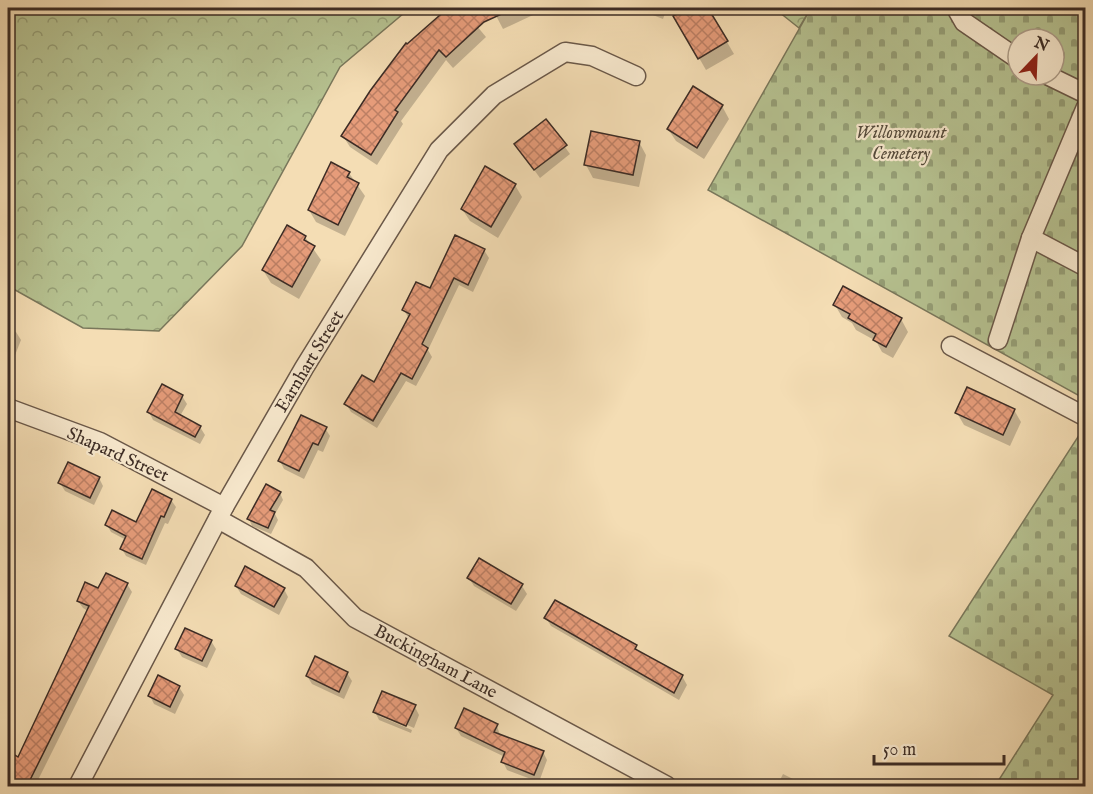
<svg xmlns="http://www.w3.org/2000/svg" width="1093" height="794" font-family="'IM FELL English',serif">
	<defs>
		<pattern id="forest-crowns" width="20" height="18" patternUnits="userSpaceOnUse" patternTransform="scale(1.5)"><rect width="20" height="18" fill="#b6c291"/><path d="M2 6a3 3 0 1 1 6 0M12 15a3 3 0 1 1 6 0" fill="none" stroke="#959e76"/></pattern>
		<pattern id="cemetery-stones" width="16" height="16" patternUnits="userSpaceOnUse" patternTransform="scale(1.5)"><rect width="16" height="16" fill="#b6c291"/><path d="M2 7V4a2 2 0 0 1 4 0v3zM10 15v-3a2 2 0 0 1 4 0v3z" fill="#959e76"/></pattern>
		<pattern id="building-cross-hatch" width="8" height="8" patternUnits="userSpaceOnUse" patternTransform="scale(1.5)"><rect width="8" height="8" fill="#e69c7a"/><path d="M0 0l8 8M0 8l8-8" fill="none" stroke="#bc7f64"/></pattern>
	</defs>
	<rect width="100%" height="100%" fill="#f4ddb4"/>
	<filter id="stains"><feTurbulence type="fractalNoise" baseFrequency=".00333" numOctaves="4"/><feColorMatrix values="0 0 0 0 .2 0 0 0 0 .09 0 0 0 0 .02 0 0 0 .5 -.17"/></filter>
	<radialGradient id="worn" r=".72"><stop offset=".6" stop-color="#630" stop-opacity="0"/><stop offset="1" stop-color="#630" stop-opacity=".3"/></radialGradient>
	<g fill="url(#forest-crowns)" stroke="#79775b" stroke-width="1.5">
		<path d="M 8,8 L 410,8 L 340,67 L 242,246 L 159,331 L 83,328 L 8,286 Z"/>
		<path d="M 774,8 L 811,8 L 799,28 Z"/>
	</g>
	<g fill="url(#cemetery-stones)" stroke="#79775b" stroke-width="1.5" fill-rule="evenodd">
		<path d="M 811,8 L 1085,8 L 1085,399 L 708,190 ZM 1018,39 L 1054,39 L 1054,75 L 1018,75 Z"/>
		<path d="M 1085,426 L 1085,786 L 995,786 L 1053,695 L 949,636 Z"/>
	</g>
	<g fill="#0003">
		<path d="M 450,8 L 462,8 L 486,37 L 453,68 L 446,60 L 401,121 L 403,124 L 377,165 L 350,147 L 343,136 L 407,46 Z"/>
		<path d="M 492,8 L 548,8 L 503,29 Z"/>
		<path d="M 635,8 L 667,8 L 663,19 Z"/>
		<path d="M 690,8 L 707,8 L 734,54 L 706,70 L 675,16 Z"/>
		<path d="M 694,88 L 722,106 L 729,119 L 704,159 L 676,141 L 668,129 Z"/>
		<path d="M 546,121 L 570,154 L 540,178 L 516,145 Z"/>
		<path d="M 639,142 L 646,155 L 639,187 L 593,178 L 586,165 Z"/>
		<path d="M 349,173 L 365,196 L 345,236 L 316,222 L 309,210 Z"/>
		<path d="M 515,185 L 522,197 L 498,238 L 470,221 L 462,209 Z"/>
		<path d="M 305,237 L 321,260 L 299,299 L 271,283 L 263,270 Z"/>
		<path d="M 484,250 L 489,258 L 473,292 L 459,285 L 428,350 L 432,357 L 416,386 L 406,381 L 377,428 L 351,412 L 346,404 L 374,385 L 409,319 L 404,310 Z"/>
		<path d="M 835,305 L 901,319 L 908,332 L 893,358 L 882,352 L 876,341 L 856,330 L 852,323 L 842,317 Z"/>
		<path d="M 8,328 L 16,332 L 21,340 L 8,373 Z"/>
		<path d="M 182,396 L 187,404 L 180,416 L 200,427 L 205,435 L 200,444 L 153,420 L 149,412 Z"/>
		<path d="M 1014,410 L 1021,422 L 1010,446 L 964,425 L 957,413 Z"/>
		<path d="M 325,428 L 330,436 L 323,452 L 318,450 L 304,479 L 284,469 L 280,461 Z"/>
		<path d="M 99,478 L 103,486 L 94,505 L 65,491 L 60,483 Z"/>
		<path d="M 280,493 L 283,500 L 275,514 L 278,520 L 271,534 L 252,526 L 249,519 Z"/>
		<path d="M 171,500 L 176,507 L 168,524 L 165,523 L 146,565 L 126,556 L 122,549 L 126,540 L 111,532 L 107,525 L 137,524 Z"/>
		<path d="M 469,578 L 522,586 L 527,594 L 516,611 L 474,586 Z"/>
		<path d="M 127,584 L 132,592 L 35,786 L 8,786 L 8,765 L 11,766 L 18,759 L 88,611 L 83,608 L 78,601 L 99,590 Z"/>
		<path d="M 236,586 L 284,589 L 288,597 L 279,615 L 241,594 Z"/>
		<path d="M 546,618 L 635,646 L 639,653 L 682,676 L 687,685 L 679,700 L 551,626 Z"/>
		<path d="M 211,641 L 216,649 L 207,668 L 182,657 L 177,649 Z"/>
		<path d="M 347,673 L 352,681 L 344,699 L 312,684 L 307,676 Z"/>
		<path d="M 179,687 L 184,695 L 175,714 L 154,704 L 150,696 Z"/>
		<path d="M 415,707 L 419,715 L 414,728 L 379,713 L 379,716 L 412,730 L 411,733 L 379,720 L 375,712 Z"/>
		<path d="M 497,726 L 500,735 L 543,752 L 547,760 L 539,782 L 507,770 L 503,762 L 505,757 L 461,736 L 456,728 Z"/>
		<path d="M 783,774 L 807,786 L 777,786 Z"/>
	</g>
	<g fill="url(#building-cross-hatch)" stroke="#3c2c25" stroke-width="1.5">
		<path d="M 448,8 L 515,8 L 484,22 L 446,57 L 439,50 L 395,110 L 398,112 L 371,155 L 341,136 L 370,91 L 406,43 L 407,44 Z"/>
		<path d="M 687,8 L 708,8 L 728,41 L 698,59 L 673,16 Z"/>
		<path d="M 693,86 L 723,105 L 697,148 L 667,129 Z"/>
		<path d="M 546,119 L 567,145 L 534,170 L 514,144 Z"/>
		<path d="M 591,131 L 640,141 L 633,175 L 584,165 Z"/>
		<path d="M 331,162 L 350,172 L 347,177 L 359,183 L 338,225 L 308,210 Z"/>
		<path d="M 485,166 L 516,184 L 491,227 L 461,209 Z"/>
		<path d="M 287,225 L 306,236 L 304,240 L 315,246 L 292,287 L 262,270 Z"/>
		<path d="M 455,235 L 485,249 L 468,285 L 454,278 L 422,344 L 428,348 L 412,379 L 401,373 L 373,421 L 344,404 L 362,375 L 374,382 L 410,314 L 402,310 L 416,282 L 430,288 Z"/>
		<path d="M 843,286 L 902,318 L 886,347 L 873,340 L 876,334 L 848,318 L 850,314 L 833,305 Z"/>
		<path d="M 162,384 L 183,395 L 175,412 L 201,426 L 195,437 L 147,412 Z"/>
		<path d="M 967,387 L 1015,409 L 1003,435 L 955,413 Z"/>
		<path d="M 301,415 L 327,427 L 318,445 L 313,443 L 299,471 L 278,461 Z"/>
		<path d="M 68,462 L 100,477 L 90,498 L 58,483 Z"/>
		<path d="M 266,484 L 281,492 L 270,510 L 275,512 L 268,528 L 247,519 Z"/>
		<path d="M 152,489 L 172,499 L 164,517 L 161,516 L 142,559 L 120,549 L 126,536 L 105,525 L 112,510 L 136,522 Z"/>
		<path d="M 479,558 L 523,584 L 511,604 L 467,578 Z"/>
		<path d="M 245,566 L 285,588 L 274,607 L 235,586 Z"/>
		<path d="M 106,573 L 128,583 L 27,786 L 8,786 L 8,771 L 15,755 L 18,757 L 89,606 L 77,601 L 85,582 L 98,588 Z"/>
		<path d="M 555,600 L 637,645 L 635,649 L 683,675 L 674,693 L 544,618 Z"/>
		<path d="M 185,628 L 212,640 L 202,661 L 175,649 Z"/>
		<path d="M 315,656 L 348,672 L 339,692 L 306,676 Z"/>
		<path d="M 158,675 L 180,686 L 170,707 L 148,696 Z"/>
		<path d="M 382,691 L 416,705 L 406,726 L 373,712 Z"/>
		<path d="M 464,708 L 498,724 L 494,732 L 544,751 L 534,775 L 501,762 L 505,752 L 455,728 Z"/>
	</g>
	<g fill="none" stroke-linecap="round" stroke-linejoin="round">
		<defs>
			<g id="minor">
				<path d="M 956,8 L 964,22 L 1018,59"/>
				<path d="M 1047,75 L 1086,94"/>
				<path d="M 1031,238 L 1086,267"/>
				<path d="M 998,340 L 1031,238 L 1086,107"/>
				<path d="M 951,346 L 1086,417"/>
				<path d="M 8,408 L 100,442 L 224,507"/>
				<path d="M 218,519 L 306,568 L 355,618 L 667,786"/>
				<path d="M 78,786 L 224,507 L 304,368 L 439,150 L 494,95 L 565,52 L 592,56 L 636,76"/>
			</g>
		</defs>
		<use href="#minor" stroke="#6a5849" stroke-width="21"/>
		<use href="#minor" stroke="#f8e9ce" stroke-width="18"/>
	</g>
	<g text-anchor="middle" stroke-width="4.5" stroke-linejoin="round" paint-order="stroke">
		<g font-size="18" font-style="italic" fill="#544a3b" stroke="#f8e9ce">
			<text x="901" y="138">Willowmount<tspan x="901" dy="21">Cemetery</tspan></text>
		</g>
		<g font-size="18" fill="#3c2c25" stroke="#f8e9ce">
			<text transform="translate(309 361) rotate(-59)" y="6">Earnhart Street</text>
			<text transform="translate(118 454) rotate(24)" y="6">Shapard Street</text>
			<text transform="translate(436 661) rotate(28)" y="6">Buckingham Lane</text>
		</g>
	</g>
	<rect width="1093" height="794" fill="none" stroke="#f4ddb4" stroke-width="30"/>
	<rect x="9" y="9" width="1075" height="776" fill="none" stroke="#3c2c25" stroke-width="3"/>
	<rect x="15" y="15" width="1063" height="764" fill="none" stroke="#3c2c25" stroke-width="1.5"/>
	<g transform="translate(1036 57) rotate(23)"><circle r="28" fill="#f8e9ce" stroke="#ad9d8a" stroke-width="1.5"/>
	<path d="M0-4.5L10 22L0 15L-10 22Z" fill="#8f2418"/>
	<text y="-9" font-size="16" font-weight="bold" text-anchor="middle" fill="#3c2c25">N</text>
	</g>
	<path d="M874 755v9h130v-9" fill="none" stroke="#3c2c25" stroke-width="3"/>
	<text x="883" y="755" font-size="18" fill="#3c2c25" stroke="#f8e9ce" stroke-width="4.5" paint-order="stroke">50 m</text>
	<rect width="100%" height="100%" filter="url(#stains)"/>
	<rect width="100%" height="100%" fill="url(#worn)"/>
</svg>
